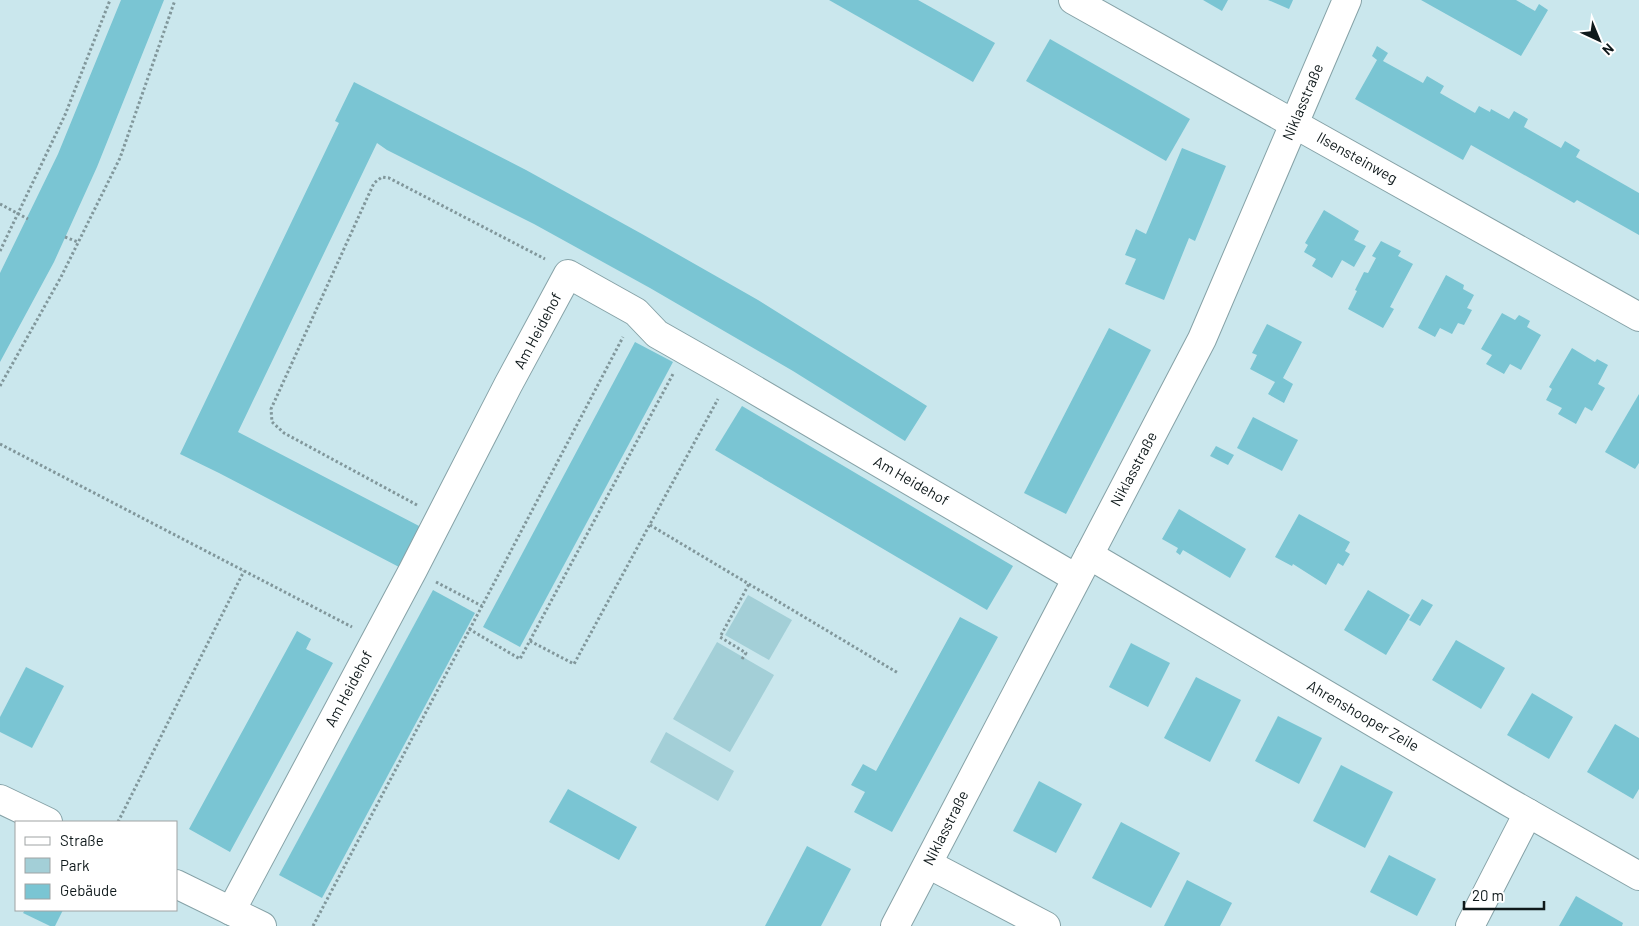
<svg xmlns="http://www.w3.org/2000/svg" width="1639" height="926" font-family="Barlow,sans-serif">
	<rect width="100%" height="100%" fill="#cae7ed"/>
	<g fill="#a3cfd7">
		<path d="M 748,595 L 792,620 L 769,660 L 725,635 Z"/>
		<path d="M 717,642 L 774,675 L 730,752 L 673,719 Z"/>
		<path d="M 666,732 L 734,771 L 718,801 L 650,762 Z"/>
	</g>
	<g fill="#7ac5d3">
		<path d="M 121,0 L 164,0 L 97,167 L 54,262 L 0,362 L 0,273 L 58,154 Z"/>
		<path d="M 829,0 L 918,0 L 995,43 L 973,82 Z"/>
		<path d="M 1203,0 L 1228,0 L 1222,11 Z"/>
		<path d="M 1268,0 L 1293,0 L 1289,9 Z"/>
		<path d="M 1421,0 L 1516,0 L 1535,11 L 1539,4 L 1548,10 L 1521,56 Z"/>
		<path d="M 1050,39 L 1190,119 L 1166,161 L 1026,81 Z"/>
		<path d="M 1377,46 L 1388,53 L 1383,61 L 1423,83 L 1427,76 L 1444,86 L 1440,93 L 1475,113 L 1479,106 L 1490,112 L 1491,109 L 1509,119 L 1514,111 L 1528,119 L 1524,127 L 1561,148 L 1565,141 L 1580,150 L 1576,157 L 1639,193 L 1639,235 L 1577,200 L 1574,203 L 1471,145 L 1463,160 L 1355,99 L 1377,60 L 1372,56 Z"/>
		<path d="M 354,82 L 526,170 L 642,234 L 758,300 L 927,406 L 905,441 L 793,371 L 650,288 L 534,224 L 387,150 L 377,143 L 238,432 L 421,527 L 399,567 L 219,473 L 180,454 L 339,123 L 335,121 Z"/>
		<path d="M 1182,148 L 1226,166 L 1195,241 L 1189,238 L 1164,300 L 1125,284 L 1136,259 L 1125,255 L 1136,229 L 1146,234 Z"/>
		<path d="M 1324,210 L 1359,231 L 1354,240 L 1366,246 L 1354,267 L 1342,260 L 1332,278 L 1312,266 L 1316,259 L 1304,252 L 1308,245 L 1305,243 Z"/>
		<path d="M 1381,241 L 1401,251 L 1398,256 L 1413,264 L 1390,307 L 1394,309 L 1383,328 L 1348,309 L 1357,291 L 1355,290 L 1364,272 L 1368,273 L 1376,258 L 1372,256 Z"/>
		<path d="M 1446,275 L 1464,285 L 1463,289 L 1474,295 L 1467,308 L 1472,310 L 1464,325 L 1458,323 L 1452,334 L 1440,328 L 1435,337 L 1418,328 Z"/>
		<path d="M 1502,313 L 1515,320 L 1519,315 L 1530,321 L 1527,327 L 1541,335 L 1521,370 L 1510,364 L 1504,374 L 1486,364 L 1492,355 L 1481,349 Z"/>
		<path d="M 1267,324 L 1302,342 L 1283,378 L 1293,384 L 1284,403 L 1268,394 L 1275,382 L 1250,369 L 1257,355 L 1252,353 Z"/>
		<path d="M 1109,328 L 1151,350 L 1066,514 L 1024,493 Z"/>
		<path d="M 635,342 L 673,362 L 520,647 L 483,627 Z"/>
		<path d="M 1572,348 L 1595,362 L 1597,359 L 1608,365 L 1598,384 L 1605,388 L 1592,411 L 1585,407 L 1576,424 L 1558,414 L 1562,408 L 1546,400 L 1552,389 L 1549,387 Z"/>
		<path d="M 1639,394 L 1639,463 L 1635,469 L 1605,452 Z"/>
		<path d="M 742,406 L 1013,566 L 987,610 L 715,450 Z"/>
		<path d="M 1253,417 L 1298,440 L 1282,471 L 1237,448 Z"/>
		<path d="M 1216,446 L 1234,455 L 1228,465 L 1210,456 Z"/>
		<path d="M 1179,509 L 1246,549 L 1230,578 L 1183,550 L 1180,555 L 1176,552 L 1178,548 L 1162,539 Z"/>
		<path d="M 1299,514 L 1350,542 L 1345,551 L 1350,554 L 1343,566 L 1338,563 L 1326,585 L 1293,564 L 1292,566 L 1275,557 Z"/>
		<path d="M 433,590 L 475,613 L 322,898 L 279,875 Z"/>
		<path d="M 1368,590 L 1410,615 L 1386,655 L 1344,630 Z"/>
		<path d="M 1422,599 L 1433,605 L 1420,626 L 1409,620 Z"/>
		<path d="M 960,617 L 998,637 L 892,832 L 854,812 L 865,792 L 851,785 L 863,764 L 876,771 Z"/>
		<path d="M 297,631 L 311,639 L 306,649 L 333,663 L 230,852 L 189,829 Z"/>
		<path d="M 1456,640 L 1505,668 L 1481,709 L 1432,680 Z"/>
		<path d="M 1131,643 L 1170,663 L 1148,707 L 1109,687 Z"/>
		<path d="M 26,667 L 64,686 L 32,748 L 0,732 L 0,717 Z"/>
		<path d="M 1196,677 L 1241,700 L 1210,762 L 1164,738 Z"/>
		<path d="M 1532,693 L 1573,717 L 1549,759 L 1507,735 Z"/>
		<path d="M 1278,716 L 1322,738 L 1299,784 L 1255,761 Z"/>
		<path d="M 1615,724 L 1639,738 L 1639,789 L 1633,799 L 1587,772 Z"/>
		<path d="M 1341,765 L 1393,792 L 1365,848 L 1313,821 Z"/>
		<path d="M 1039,781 L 1082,804 L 1056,853 L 1013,831 Z"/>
		<path d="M 568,789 L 637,827 L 619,860 L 549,822 Z"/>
		<path d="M 1121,822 L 1180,853 L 1151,908 L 1092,878 Z"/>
		<path d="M 807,846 L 851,869 L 821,926 L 765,926 Z"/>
		<path d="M 1389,855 L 1436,879 L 1417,916 L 1370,892 Z"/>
		<path d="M 1187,880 L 1232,903 L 1220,926 L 1164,926 Z"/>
		<path d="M 1576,896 L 1623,923 L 1622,926 L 1559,926 Z"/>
		<path d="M 25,910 L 63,910 L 55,926 L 50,926 L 23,913 Z"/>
	</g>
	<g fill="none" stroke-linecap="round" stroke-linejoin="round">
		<defs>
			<g id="minor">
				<path d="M 1073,0 L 1639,317"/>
				<path d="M 1089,555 L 1507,801 L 1639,876"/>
				<path d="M 0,799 L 48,822"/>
				<path d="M 928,864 L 1046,926"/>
				<path d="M 176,884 L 262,926"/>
				<path d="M 231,911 L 413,570 L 508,385 L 568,274 L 636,312 L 657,334 L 731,376 L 1076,578"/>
				<path d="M 895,926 L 1202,339 L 1347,0"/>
				<path d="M 1470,926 L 1528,813"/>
			</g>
		</defs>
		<use href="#minor" stroke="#86a2a7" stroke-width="30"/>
		<g stroke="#81979b" stroke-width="3" stroke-dasharray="2.5 2.5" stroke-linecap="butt">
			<path d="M 0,204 L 28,219"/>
			<path d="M 65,237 L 78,242"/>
			<path d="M 0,251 L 65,115 L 110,0"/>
			<path d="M 0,386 L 61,277 L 120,158 L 175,0"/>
			<path d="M 0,444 L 352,627"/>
			<path d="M 417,505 L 284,433 L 272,422 L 271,409 L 374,183 L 382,177 L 389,178 L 545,259"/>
			<path d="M 650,525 L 898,673"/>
			<path d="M 436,582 L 482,606 L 623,337"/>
			<path d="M 469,629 L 520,659 L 673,374"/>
			<path d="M 530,641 L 574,664 L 718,399"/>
			<path d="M 742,659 L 746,653 L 720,637 L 749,584"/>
			<path d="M 118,822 L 244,571"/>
			<path d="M 313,926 L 482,606"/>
		</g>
		<use href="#minor" stroke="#fff" stroke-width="28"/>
	</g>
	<g text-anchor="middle" stroke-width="5" stroke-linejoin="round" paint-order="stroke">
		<g font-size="15" fill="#0f191b" stroke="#fff">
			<text transform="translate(1303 102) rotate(-67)" y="5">Niklasstraße</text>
			<text transform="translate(1357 158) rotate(29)" y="5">Ilsensteinweg</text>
			<text transform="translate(538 331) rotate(-62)" y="5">Am Heidehof</text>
			<text transform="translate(1134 469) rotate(-62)" y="5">Niklasstraße</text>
			<text transform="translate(911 481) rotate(30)" y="5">Am Heidehof</text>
			<text transform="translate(349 689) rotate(-62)" y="5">Am Heidehof</text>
			<text transform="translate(1363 716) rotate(30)" y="5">Ahrenshooper Zeile</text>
			<text transform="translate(946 828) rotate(-63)" y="5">Niklasstraße</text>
		</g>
	</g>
	<rect x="15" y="821" width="162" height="90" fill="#ffffff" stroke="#9fa3a4"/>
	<rect x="25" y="837" width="25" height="8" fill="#ffffff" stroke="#9fa3a4"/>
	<text x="60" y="846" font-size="15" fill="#0f191b">Straße</text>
	<rect x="25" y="858" width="25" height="15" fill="#a3cfd7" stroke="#9fa3a4"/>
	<text x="60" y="871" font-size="15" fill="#0f191b">Park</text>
	<rect x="25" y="884" width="25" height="15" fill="#7ac5d3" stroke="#9fa3a4"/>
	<text x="60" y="896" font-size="15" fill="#0f191b">Gebäude</text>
	<g transform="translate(1599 40) rotate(136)" stroke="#ffffff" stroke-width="4" paint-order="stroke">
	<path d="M0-4L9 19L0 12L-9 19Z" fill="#0f191b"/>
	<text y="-8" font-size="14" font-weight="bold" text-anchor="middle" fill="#0f191b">N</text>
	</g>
	<path d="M1464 901v8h80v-8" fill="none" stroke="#0f191b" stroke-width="2.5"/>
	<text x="1472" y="901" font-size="15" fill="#0f191b" stroke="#ffffff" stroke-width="4" paint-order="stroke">20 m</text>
</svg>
